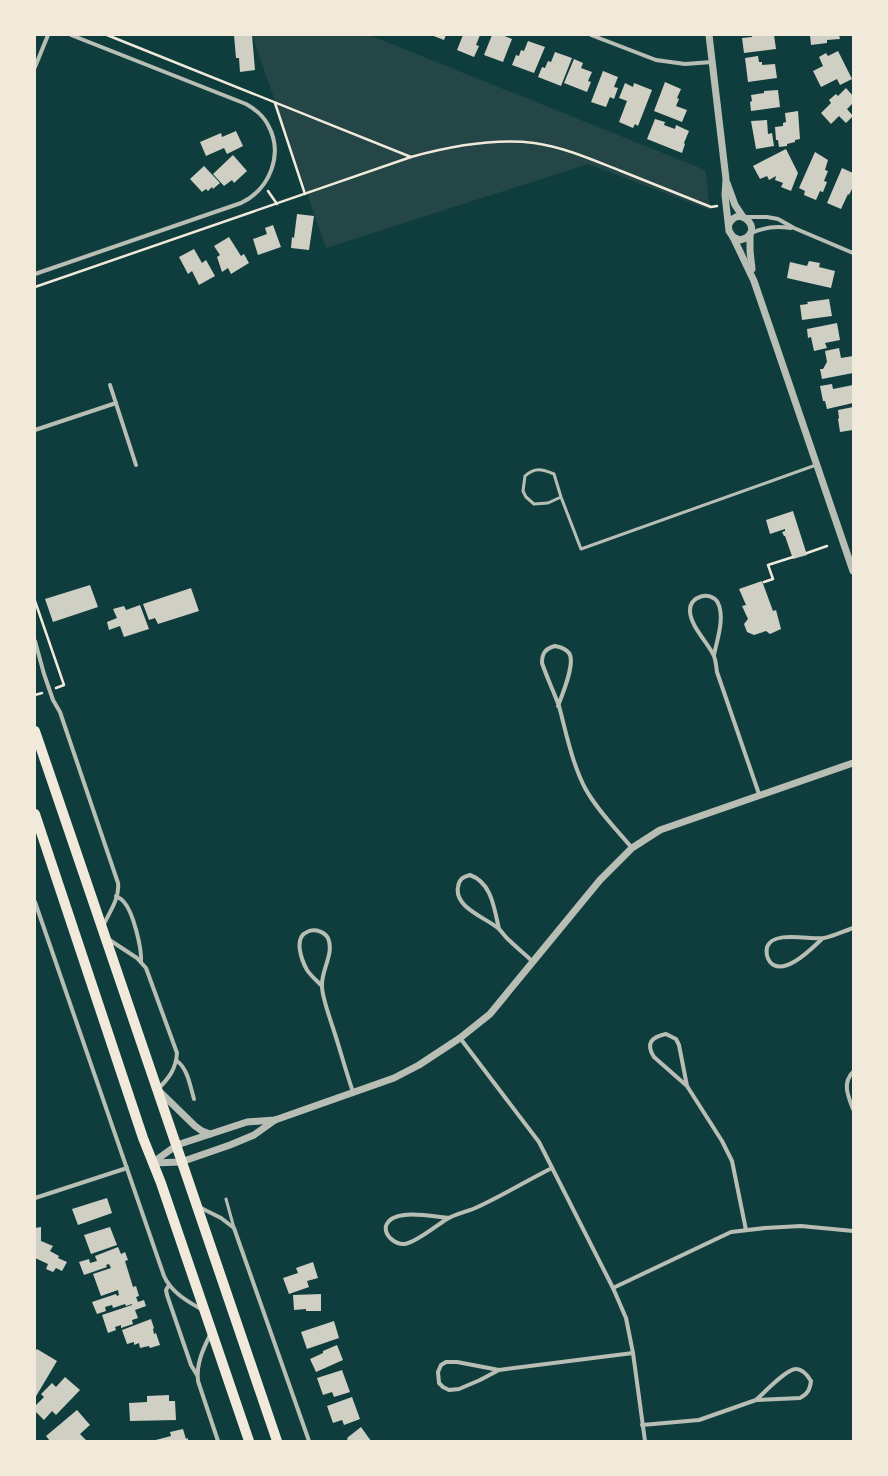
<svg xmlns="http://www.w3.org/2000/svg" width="888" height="1476" font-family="'PT Sans Narrow',sans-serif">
	<rect width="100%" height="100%" fill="#0f3d3e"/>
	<path fill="#244646" d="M 252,35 L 369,35 L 705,170 L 710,210 L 588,164 L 326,248 Z"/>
	<g fill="#cfcfc3">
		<path d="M 234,35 L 252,35 L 255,70 L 240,72 L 239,58 L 236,58 Z"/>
		<path d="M 431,35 L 446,35 L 444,40 Z"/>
		<path d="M 463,35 L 480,35 L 476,45 L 479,46 L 474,57 L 457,50 Z"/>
		<path d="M 492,35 L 502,35 L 512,39 L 503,62 L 484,55 Z"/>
		<path d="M 752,35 L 774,35 L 776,49 L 744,53 L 742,38 L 752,37 Z"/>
		<path d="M 810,35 L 839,35 L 840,39 L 827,40 L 827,43 L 811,45 Z"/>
		<path d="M 528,41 L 545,47 L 534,73 L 512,65 L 516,55 L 519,56 L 521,50 L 524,51 Z"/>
		<path d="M 838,51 L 852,79 L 840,85 L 837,79 L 821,87 L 813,71 L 823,66 L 819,57 L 826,53 L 828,56 Z"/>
		<path d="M 555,52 L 572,58 L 561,86 L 538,77 L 542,67 L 545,68 L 548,61 L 551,62 Z"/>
		<path d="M 758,56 L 759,62 L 762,62 L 762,65 L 775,64 L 777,78 L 748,82 L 745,58 Z"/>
		<path d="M 574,59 L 583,63 L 581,68 L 592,72 L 588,81 L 591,82 L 587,92 L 564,83 Z"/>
		<path d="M 603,71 L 618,77 L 614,87 L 618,88 L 614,99 L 610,97 L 606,107 L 591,102 Z"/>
		<path d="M 665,82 L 681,89 L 677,98 L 679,99 L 676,106 L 687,110 L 682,122 L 654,111 Z"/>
		<path d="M 625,83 L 633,87 L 634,83 L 652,90 L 638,126 L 635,124 L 633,128 L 619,122 L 627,101 L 619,98 Z"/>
		<path d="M 846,88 L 853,96 L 853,103 L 847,109 L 853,116 L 846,123 L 839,116 L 831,124 L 821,113 L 831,103 L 829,100 L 836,94 L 838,96 Z"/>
		<path d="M 778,90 L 780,107 L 751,111 L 750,102 L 752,101 L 751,95 L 764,93 L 764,91 Z"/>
		<path d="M 798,111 L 800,139 L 795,140 L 795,142 L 787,144 L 787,146 L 779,147 L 778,140 L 776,140 L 775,127 L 783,126 L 783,123 L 786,122 L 785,113 Z"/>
		<path d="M 655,119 L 665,122 L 664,125 L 675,129 L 676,125 L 689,131 L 684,143 L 685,144 L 682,153 L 647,139 Z"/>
		<path d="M 767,120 L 768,134 L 772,133 L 774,146 L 756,149 L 751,121 Z"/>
		<path d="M 236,131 L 243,146 L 227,154 L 224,148 L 206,156 L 200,142 L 221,133 L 222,137 Z"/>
		<path d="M 786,149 L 798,173 L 791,191 L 781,187 L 783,183 L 775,180 L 776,176 L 769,180 L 767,176 L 760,179 L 753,166 Z"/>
		<path d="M 815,152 L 828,160 L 825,170 L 828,171 L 824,181 L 827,182 L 823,192 L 820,191 L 816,200 L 804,195 L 805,191 L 799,188 Z"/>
		<path d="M 233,155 L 247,171 L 234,183 L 232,180 L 224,186 L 213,174 Z"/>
		<path d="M 204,166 L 220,183 L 213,189 L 212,187 L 208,191 L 206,189 L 202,192 L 190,179 Z"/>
		<path d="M 842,168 L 853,173 L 853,187 L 849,195 L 848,194 L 841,209 L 827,203 Z"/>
		<path d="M 297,214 L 314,216 L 309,250 L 291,248 L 292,237 L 294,238 Z"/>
		<path d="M 273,225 L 281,247 L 258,255 L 253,239 L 267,234 L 265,228 Z"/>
		<path d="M 229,237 L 241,256 L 244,254 L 249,263 L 231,274 L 228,268 L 222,272 L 217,257 L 220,255 L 214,246 Z"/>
		<path d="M 194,249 L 202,263 L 206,260 L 215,276 L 199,285 L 192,271 L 188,274 L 179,257 Z"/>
		<path d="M 809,261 L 820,263 L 819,267 L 835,271 L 831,288 L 787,278 L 790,262 L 807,266 Z"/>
		<path d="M 829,299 L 832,316 L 802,320 L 800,305 L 808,304 L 807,302 Z"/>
		<path d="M 837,323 L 840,340 L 825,343 L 827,348 L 814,351 L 811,337 L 808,338 L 807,329 Z"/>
		<path d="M 839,348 L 841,358 L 853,356 L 853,373 L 822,379 L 820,369 L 823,369 L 827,362 L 825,351 Z"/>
		<path d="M 832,384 L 833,389 L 853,385 L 853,403 L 827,409 L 825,401 L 823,401 L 820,386 Z"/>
		<path d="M 853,407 L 853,430 L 840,432 L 838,419 L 839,418 L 838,410 Z"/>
		<path d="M 793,511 L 807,555 L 793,559 L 785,536 L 784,536 L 782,532 L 785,531 L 785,529 L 770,534 L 766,520 Z"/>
		<path d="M 762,581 L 773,611 L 776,610 L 781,629 L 770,634 L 766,631 L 754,635 L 747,632 L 744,624 L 748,619 L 742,606 L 746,605 L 739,589 Z"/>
		<path d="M 90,585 L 98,607 L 53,622 L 45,599 Z"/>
		<path d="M 191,588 L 199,611 L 158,624 L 155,618 L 149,620 L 143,604 Z"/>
		<path d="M 140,605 L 149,629 L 124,637 L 120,626 L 109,630 L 107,622 L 117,618 L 113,609 L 124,606 L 126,610 Z"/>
		<path d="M 107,1198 L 112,1213 L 78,1225 L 72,1209 Z"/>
		<path d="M 41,1227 L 41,1241 L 53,1246 L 50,1251 L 59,1256 L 58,1258 L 67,1262 L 62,1271 L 56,1268 L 53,1272 L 46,1269 L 48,1264 L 35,1258 L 35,1228 Z"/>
		<path d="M 110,1227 L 117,1245 L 91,1254 L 84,1235 Z"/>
		<path d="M 118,1247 L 121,1254 L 125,1252 L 128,1260 L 125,1261 L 133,1287 L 136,1286 L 139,1296 L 136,1297 L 138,1302 L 144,1300 L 146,1306 L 135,1310 L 138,1318 L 132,1320 L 133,1324 L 121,1328 L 121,1325 L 115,1327 L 116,1330 L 108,1333 L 102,1315 L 132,1305 L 132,1304 L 126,1306 L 125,1304 L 113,1308 L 112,1305 L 105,1307 L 106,1311 L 97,1314 L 92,1302 L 116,1294 L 117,1296 L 119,1295 L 118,1290 L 101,1296 L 93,1274 L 111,1268 L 109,1264 L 106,1265 L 107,1267 L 84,1275 L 79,1262 L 89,1259 L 90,1263 L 97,1261 L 95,1256 Z"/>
		<path d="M 313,1262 L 318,1278 L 307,1281 L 309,1287 L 289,1294 L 283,1278 L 298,1273 L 296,1268 Z"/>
		<path d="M 321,1294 L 321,1311 L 306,1311 L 306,1309 L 294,1310 L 293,1295 Z"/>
		<path d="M 151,1319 L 154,1328 L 153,1329 L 154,1334 L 156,1333 L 160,1345 L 150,1348 L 149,1346 L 140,1348 L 139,1343 L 134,1345 L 134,1342 L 127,1344 L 122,1330 Z"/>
		<path d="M 334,1321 L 339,1338 L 307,1349 L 301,1332 Z"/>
		<path d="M 337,1345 L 343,1360 L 316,1372 L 310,1359 L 323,1353 L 323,1351 Z"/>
		<path d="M 37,1349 L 57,1361 L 35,1398 L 35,1352 Z"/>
		<path d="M 342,1370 L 350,1392 L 334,1397 L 332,1392 L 323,1395 L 317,1378 Z"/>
		<path d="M 65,1377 L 80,1390 L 56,1415 L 52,1411 L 44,1420 L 35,1411 L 35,1406 L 44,1397 L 41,1394 L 52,1383 L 56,1387 Z"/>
		<path d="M 169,1395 L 169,1401 L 175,1401 L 176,1420 L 130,1421 L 129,1403 L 147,1402 L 147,1396 Z"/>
		<path d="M 352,1397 L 360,1419 L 344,1425 L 342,1420 L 333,1423 L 327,1406 Z"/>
		<path d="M 77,1410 L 90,1425 L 80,1434 L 86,1440 L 50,1441 L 46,1436 Z"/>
		<path d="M 361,1427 L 371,1441 L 345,1441 L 348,1439 L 347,1438 Z"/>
		<path d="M 183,1429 L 186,1439 L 188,1438 L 188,1441 L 152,1441 L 171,1436 L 170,1432 Z"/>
	</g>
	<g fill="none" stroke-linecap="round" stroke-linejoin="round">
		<g stroke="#f1e9da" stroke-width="2.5">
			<path d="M 107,35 L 411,157"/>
			<path d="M 275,103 L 305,194"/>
			<path d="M 268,191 L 277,204"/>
			<path d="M 35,287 L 411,157 C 451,146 493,138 534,143 C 564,147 593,160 621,171 C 651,183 681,195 711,207 L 717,206"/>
			<path d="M 807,553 L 827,546"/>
			<path d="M 764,582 L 773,579 L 768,565 L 793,557"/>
			<path d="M 35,601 L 64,685 L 56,688"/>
			<path d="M 35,695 L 42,693"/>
		</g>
		<g stroke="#b8beb3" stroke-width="3">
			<path d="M 561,497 L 548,503 L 534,504 L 526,497 L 523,491 L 525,476 C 535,467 542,469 554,474 L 561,497 L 581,549 L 816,465"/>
			<path d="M 226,1199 L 234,1228"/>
		</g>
		<g stroke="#b8beb3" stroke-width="4">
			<path d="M 591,35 L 656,60 L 685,64 L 712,62"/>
			<path d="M 35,67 L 48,35"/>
			<path d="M 745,217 L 767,217 L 778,219 L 794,228 L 853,253"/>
			<path d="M 751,233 C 766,227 775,226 791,228"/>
			<path d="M 35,274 L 241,203 C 270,189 284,154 268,125 C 263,115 255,109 246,104 L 71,35"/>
			<path d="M 110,385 L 136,465"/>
			<path d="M 35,430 L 116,403"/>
			<path d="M 35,641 L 44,674 L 53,700 L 60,712 L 118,883 C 120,898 109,913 103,926"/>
			<path d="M 714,655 C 717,640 725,618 718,603 C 711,590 689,596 690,611 C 690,625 707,642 713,654 C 716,659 716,666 717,672 L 759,794"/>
			<path d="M 558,706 C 562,695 576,663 569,653 C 566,649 560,647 555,646 C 545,649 542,653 542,663 C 547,678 554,692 559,706 C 566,732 572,763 585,788 C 597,810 616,829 632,848"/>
			<path d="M 116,896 C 119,898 122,899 124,902 C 133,912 142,948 141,962"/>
			<path d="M 35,902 L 164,1276 C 171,1292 188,1302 203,1310"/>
			<path d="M 499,929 C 494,908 492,883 470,875 C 463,877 459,879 458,887 C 454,908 487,918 499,929 C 503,933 506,938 510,941 C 517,948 526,955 533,962"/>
			<path d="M 823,938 C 813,947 784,978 770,962 C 767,958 766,952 767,947 C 773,930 810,940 824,938 C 834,936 844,931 853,928"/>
			<path d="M 108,939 L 137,958 L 146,968 L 177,1053 C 176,1069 169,1078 158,1089"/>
			<path d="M 322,986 C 317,981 311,976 307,970 C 302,961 293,938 307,932 C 315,928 327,932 329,941 C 333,956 321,971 322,986 C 322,996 328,1012 331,1022 C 339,1045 345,1069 353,1092"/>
			<path d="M 460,1038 L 539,1142 L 613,1288 L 626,1318 L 633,1353 L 645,1441"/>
			<path d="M 177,1061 C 188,1069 190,1086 194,1099"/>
			<path d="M 853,1072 C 842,1083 848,1096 853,1109"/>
			<path d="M 687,1086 L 679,1045 L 676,1039 L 666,1034 C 652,1037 645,1043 654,1057 L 687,1086 L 722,1141 L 732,1161 L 746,1230"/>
			<path d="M 35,1198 L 127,1168"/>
			<path d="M 199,1207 L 221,1218 L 234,1228 L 309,1441"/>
			<path d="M 449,1218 C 434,1217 392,1207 386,1226 C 384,1236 396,1245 405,1244 C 417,1242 437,1225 447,1219 C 455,1214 465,1212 473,1209 C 500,1197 526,1181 552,1168"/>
			<path d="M 169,1285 L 166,1290 L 167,1295 L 191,1365 L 197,1375"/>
			<path d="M 613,1288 L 731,1232 L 765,1228 L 801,1226 L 853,1231"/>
			<path d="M 211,1333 C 203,1349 196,1364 198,1381 L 218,1441"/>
			<path d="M 499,1370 L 480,1380 L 459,1389 L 449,1390 L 443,1387 L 439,1383 L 438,1372 L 441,1365 L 446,1362 L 457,1362 L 499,1370 L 633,1353"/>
			<path d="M 642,1425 L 699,1420 L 756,1400 L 800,1398 C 808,1394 810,1389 811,1381 C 808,1376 803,1369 796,1369 C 786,1369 764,1393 756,1400"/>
		</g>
		<g stroke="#b8beb3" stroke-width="7">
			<path d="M 709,35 L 726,179 L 725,195 L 729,231 L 733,237 L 740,240 C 767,234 740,202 729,224"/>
			<path d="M 727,183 L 735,205 L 743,217"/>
			<path d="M 750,234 L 750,251 L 752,269"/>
			<path d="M 733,237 L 754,281 L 853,571"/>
			<path d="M 159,1091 L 195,1126 L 202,1131 L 210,1134"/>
			<path d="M 152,1163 L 177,1145 L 186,1142 L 247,1122 L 275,1120 L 394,1078 L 419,1065 L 460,1038 L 490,1014 L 600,880 L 632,848 L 660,830 L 853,763"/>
			<path d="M 152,1163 L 181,1162 L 230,1145 L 254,1135 L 275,1120"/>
		</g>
		<g stroke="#f1e9da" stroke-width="10">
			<path d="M 35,731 L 277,1441"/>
			<path d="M 35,814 L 143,1138 L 161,1183 L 249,1441"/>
		</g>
	</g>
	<rect width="888" height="1476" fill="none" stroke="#f1e9da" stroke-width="72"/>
</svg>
